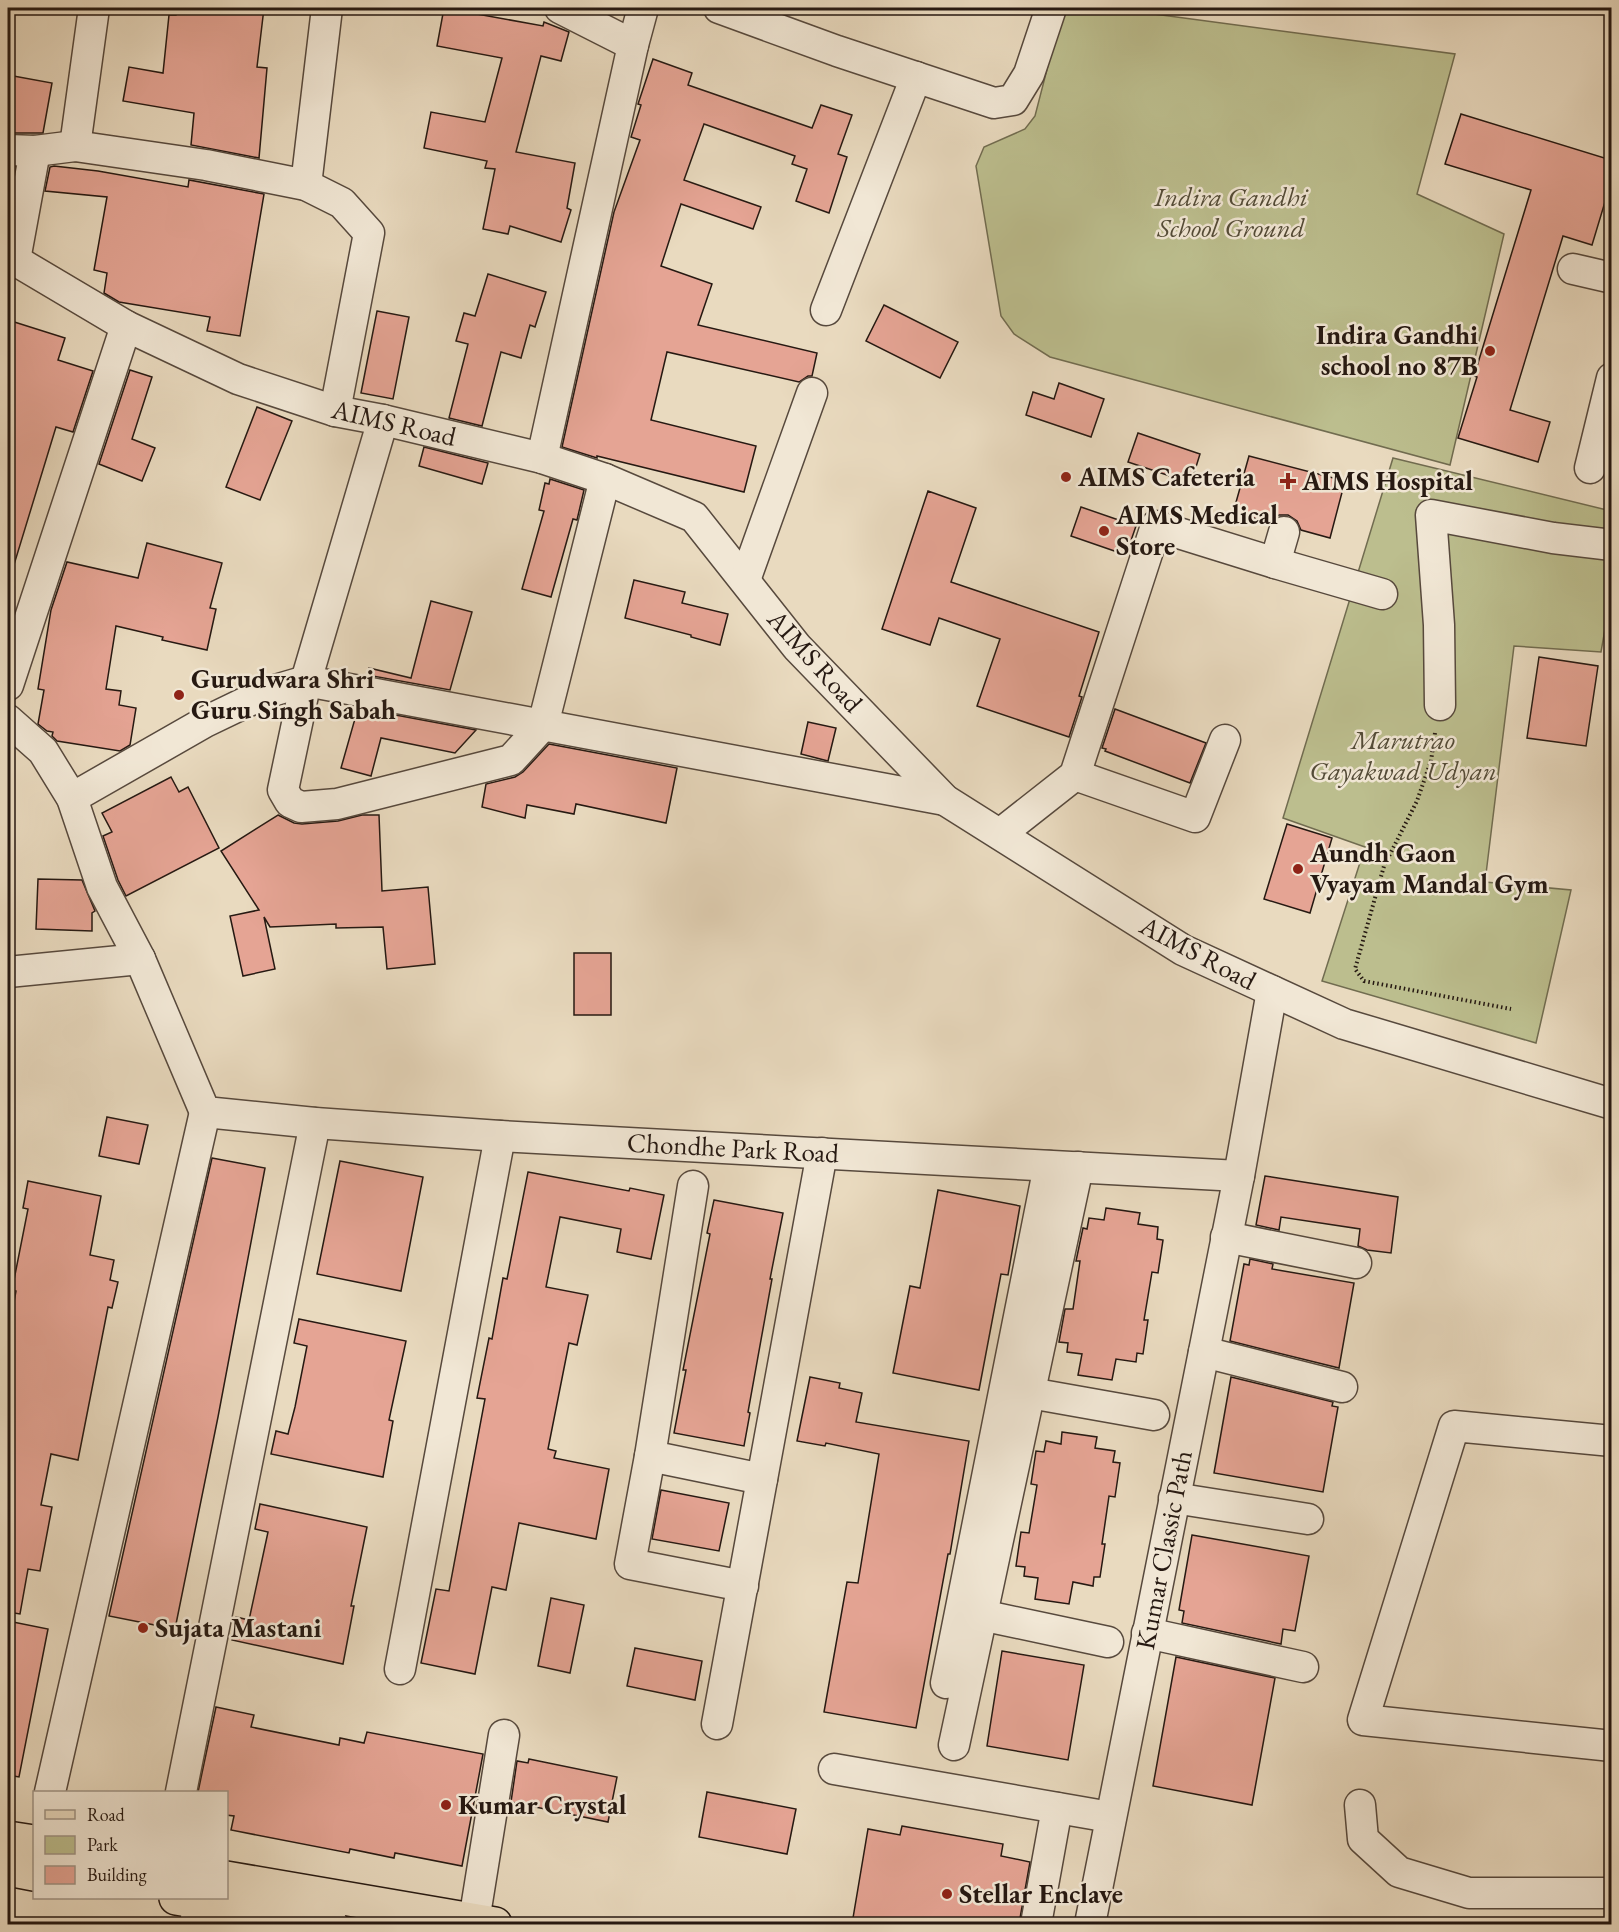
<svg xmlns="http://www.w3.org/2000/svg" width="1619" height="1932" font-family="'EB Garamond',serif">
	<rect width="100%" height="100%" fill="#e9dabf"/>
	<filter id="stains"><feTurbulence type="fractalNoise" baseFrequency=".00333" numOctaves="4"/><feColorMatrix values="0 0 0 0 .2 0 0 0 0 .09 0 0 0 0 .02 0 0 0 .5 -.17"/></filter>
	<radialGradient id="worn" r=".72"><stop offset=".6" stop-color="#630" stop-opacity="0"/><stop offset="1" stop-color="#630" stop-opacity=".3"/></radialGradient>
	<g fill="#bcbe8e" stroke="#716c50" stroke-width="1.5">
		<path d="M 1066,8 L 1109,8 L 1455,54 L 1417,194 L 1504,234 L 1450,465 L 1050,357 L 1014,334 L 1001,316 L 976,166 L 984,147 L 1025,129 L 1035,116 L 1061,15 Z"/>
		<path d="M 1393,458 L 1611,511 L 1611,595 L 1601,652 L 1514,646 L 1485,882 L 1571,890 L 1536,1043 L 1322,981 L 1365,847 L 1283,818 Z"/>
	</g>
	<g fill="#e5a494" stroke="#261912" stroke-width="1.5">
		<path d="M 177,8 L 264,8 L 257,67 L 267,68 L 259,158 L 191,145 L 194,113 L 123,101 L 129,67 L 163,73 L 169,15 L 176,15 Z"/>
		<path d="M 444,8 L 543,26 L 544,22 L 569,32 L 561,61 L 541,56 L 516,152 L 575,163 L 567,208 L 571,210 L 561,242 L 510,226 L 508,234 L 483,229 L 495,169 L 485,168 L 487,161 L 424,148 L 431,112 L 485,122 L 502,58 L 437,46 Z"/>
		<path d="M 653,59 L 692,73 L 688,85 L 812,128 L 821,105 L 852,115 L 838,154 L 847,157 L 829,213 L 796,201 L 807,169 L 792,164 L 795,156 L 704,124 L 684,180 L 761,207 L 753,229 L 681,204 L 661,266 L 712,284 L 698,325 L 817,353 L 812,376 L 808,376 L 799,382 L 667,352 L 651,420 L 756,446 L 744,492 L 597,456 L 597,458 L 562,447 L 614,212 L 640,140 L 631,137 L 641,105 L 638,104 Z"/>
		<path d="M 8,75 L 52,83 L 43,133 L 8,133 Z"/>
		<path d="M 1461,114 L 1611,160 L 1611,182 L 1592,245 L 1563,236 L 1510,410 L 1550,422 L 1538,462 L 1458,438 L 1477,377 L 1474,376 L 1531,190 L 1445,164 Z"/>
		<path d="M 54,166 L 98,171 L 188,187 L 189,180 L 264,194 L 240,336 L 207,331 L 210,317 L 119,302 L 104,293 L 107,273 L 94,270 L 107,197 L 45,191 L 50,167 Z"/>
		<path d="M 488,274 L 546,292 L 535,327 L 530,325 L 521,358 L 501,352 L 482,426 L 449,418 L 468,344 L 456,341 L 464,313 L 475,316 Z"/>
		<path d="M 884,305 L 958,342 L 940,378 L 866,341 Z"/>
		<path d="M 377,311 L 409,317 L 393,399 L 361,393 Z"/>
		<path d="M 8,320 L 65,338 L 58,360 L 93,371 L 73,432 L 56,427 L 13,568 L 8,567 Z"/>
		<path d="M 130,370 L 152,377 L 132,439 L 155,448 L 142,481 L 99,464 Z"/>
		<path d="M 1059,383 L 1104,399 L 1091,437 L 1026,415 L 1033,392 L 1054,399 Z"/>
		<path d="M 257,407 L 292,421 L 260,500 L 226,487 Z"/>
		<path d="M 1138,433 L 1200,454 L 1191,483 L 1128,462 Z"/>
		<path d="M 424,447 L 488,463 L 482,484 L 419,466 Z"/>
		<path d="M 1249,456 L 1345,481 L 1330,538 L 1301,530 L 1297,521 L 1288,515 L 1279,515 L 1270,522 L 1233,513 Z"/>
		<path d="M 550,479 L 584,490 L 577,520 L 573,519 L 551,597 L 522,589 L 544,511 L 539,510 L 545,483 L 549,484 Z"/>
		<path d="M 928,491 L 976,508 L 951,582 L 1099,632 L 1079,696 L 1082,697 L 1069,737 L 977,706 L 1000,639 L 939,618 L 930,645 L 882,629 Z"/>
		<path d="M 1081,507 L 1136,526 L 1126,555 L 1071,536 Z"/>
		<path d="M 147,543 L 222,563 L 210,608 L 216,609 L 207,650 L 162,640 L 163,637 L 116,626 L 106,689 L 121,691 L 119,705 L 136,708 L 130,745 L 120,751 L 57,741 L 52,736 L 53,732 L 47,731 L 38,724 L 44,690 L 38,689 L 51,610 L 67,562 L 138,578 Z"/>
		<path d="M 634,580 L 685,592 L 682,603 L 728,614 L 720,645 L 691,637 L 691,635 L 625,618 Z"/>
		<path d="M 431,601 L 472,612 L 450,690 L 367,675 L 369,668 L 411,678 Z"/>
		<path d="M 1539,657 L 1598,666 L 1586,746 L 1527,738 Z"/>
		<path d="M 358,708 L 476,730 L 455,753 L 381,738 L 371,776 L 341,768 Z"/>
		<path d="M 1115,709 L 1206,743 L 1190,783 L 1105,751 L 1106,749 L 1102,748 Z"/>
		<path d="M 808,722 L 836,728 L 828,761 L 801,754 Z"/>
		<path d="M 549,744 L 677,768 L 666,823 L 576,804 L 574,814 L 527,805 L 525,818 L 482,807 L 486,784 L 515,777 L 523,772 Z"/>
		<path d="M 171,777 L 179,792 L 188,787 L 219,848 L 126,896 L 118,880 L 103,836 L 112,832 L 102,813 Z"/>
		<path d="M 278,815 L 294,823 L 302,824 L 338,821 L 362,815 L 379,815 L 382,891 L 428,887 L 435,964 L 387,969 L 383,927 L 336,928 L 336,924 L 270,927 L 264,917 L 275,969 L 243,976 L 230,916 L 259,910 L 221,851 Z"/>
		<path d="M 1287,824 L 1332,838 L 1310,913 L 1264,899 Z"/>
		<path d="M 38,879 L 82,880 L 95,911 L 92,913 L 92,931 L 36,929 Z"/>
		<rect x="574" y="953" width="37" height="62"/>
		<path d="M 107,1117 L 148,1125 L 139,1164 L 99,1156 Z"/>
		<path d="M 212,1158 L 265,1168 L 218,1417 L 175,1629 L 109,1616 Z"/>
		<path d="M 340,1161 L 423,1177 L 401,1291 L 317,1274 Z"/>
		<path d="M 528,1172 L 629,1191 L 630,1188 L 664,1195 L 651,1259 L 617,1252 L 621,1229 L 560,1217 L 546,1287 L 588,1295 L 577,1345 L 569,1343 L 548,1449 L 556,1451 L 554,1458 L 609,1469 L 596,1539 L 519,1523 L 506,1590 L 492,1587 L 475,1674 L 421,1663 L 436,1589 L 449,1591 L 485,1399 L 477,1398 L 489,1338 L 492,1339 L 503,1278 L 507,1279 Z"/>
		<path d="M 1265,1176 L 1398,1197 L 1391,1253 L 1367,1250 L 1358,1246 L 1360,1229 L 1281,1217 L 1279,1230 L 1256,1225 Z"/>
		<path d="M 28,1181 L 101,1196 L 90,1255 L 114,1260 L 110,1280 L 118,1282 L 112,1308 L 108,1307 L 78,1460 L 51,1454 L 41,1505 L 52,1507 L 40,1571 L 28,1569 L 20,1614 L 8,1612 L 8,1334 L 16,1291 L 12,1290 L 28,1209 L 23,1208 Z"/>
		<path d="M 938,1190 L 1020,1206 L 1008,1275 L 1001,1274 L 979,1390 L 893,1373 L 910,1286 L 920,1288 Z"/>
		<path d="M 714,1200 L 783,1213 L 770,1279 L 772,1279 L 748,1412 L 750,1413 L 744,1446 L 674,1433 L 686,1370 L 683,1370 L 710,1234 L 707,1233 Z"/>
		<path d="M 1106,1208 L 1140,1213 L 1138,1224 L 1158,1227 L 1157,1239 L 1163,1240 L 1158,1273 L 1152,1272 L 1144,1320 L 1148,1320 L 1143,1354 L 1137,1353 L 1136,1362 L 1116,1359 L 1112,1380 L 1078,1375 L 1082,1354 L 1067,1352 L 1068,1343 L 1059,1342 L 1065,1309 L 1073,1309 L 1080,1261 L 1076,1261 L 1083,1228 L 1087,1229 L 1089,1218 L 1104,1220 Z"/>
		<path d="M 1250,1259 L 1273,1264 L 1272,1269 L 1354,1283 L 1339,1368 L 1230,1341 L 1244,1264 L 1249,1265 Z"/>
		<path d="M 299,1319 L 406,1341 L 389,1420 L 393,1421 L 383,1477 L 271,1454 L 276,1431 L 288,1434 L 295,1407 L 307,1346 L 294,1343 Z"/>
		<path d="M 810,1377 L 840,1383 L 839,1388 L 862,1393 L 856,1422 L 969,1441 L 950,1554 L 948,1554 L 916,1728 L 824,1712 L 847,1582 L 858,1583 L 879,1454 L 826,1443 L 825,1446 L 797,1441 Z"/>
		<path d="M 1231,1377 L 1333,1402 L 1332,1406 L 1338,1407 L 1323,1492 L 1214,1473 Z"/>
		<path d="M 1062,1432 L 1097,1437 L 1095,1448 L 1115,1451 L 1113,1462 L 1120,1463 L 1115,1497 L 1109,1496 L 1102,1544 L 1105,1544 L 1100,1577 L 1094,1577 L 1093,1586 L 1073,1582 L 1069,1604 L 1035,1599 L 1038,1578 L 1024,1576 L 1025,1567 L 1016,1566 L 1021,1532 L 1029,1533 L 1037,1485 L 1031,1484 L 1036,1451 L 1044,1452 L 1046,1441 L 1061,1444 Z"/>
		<path d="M 661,1490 L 729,1503 L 719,1551 L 652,1539 Z"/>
		<path d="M 260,1504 L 367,1527 L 351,1606 L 354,1606 L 343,1664 L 232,1640 L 236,1617 L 249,1620 L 262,1560 L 268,1532 L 255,1529 Z"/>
		<path d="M 1192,1535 L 1309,1556 L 1295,1631 L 1283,1629 L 1281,1644 L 1182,1623 L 1184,1611 L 1179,1610 Z"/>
		<path d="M 551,1598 L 584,1605 L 570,1673 L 538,1666 Z"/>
		<path d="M 8,1621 L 48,1629 L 19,1777 L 8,1775 Z"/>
		<path d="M 635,1648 L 702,1661 L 695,1700 L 627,1686 Z"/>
		<path d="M 1002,1651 L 1084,1665 L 1068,1760 L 987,1746 Z"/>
		<path d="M 1176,1657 L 1275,1678 L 1252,1805 L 1153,1786 Z"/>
		<path d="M 216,1707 L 254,1715 L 251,1727 L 339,1745 L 340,1738 L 364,1743 L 367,1732 L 483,1754 L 462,1866 L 395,1853 L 394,1858 L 350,1849 L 349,1853 L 231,1830 L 234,1816 L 226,1815 L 226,1792 L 198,1792 Z"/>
		<path d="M 529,1759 L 617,1777 L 608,1822 L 511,1802 L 517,1761 L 528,1763 Z"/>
		<path d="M 707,1792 L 796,1809 L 787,1854 L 699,1837 Z"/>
		<path d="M 902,1826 L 1003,1844 L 1001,1856 L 1030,1862 L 1019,1924 L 852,1924 L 868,1829 L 900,1835 Z"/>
	</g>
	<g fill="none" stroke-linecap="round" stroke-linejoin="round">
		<defs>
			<g id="minor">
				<path d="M 719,8 L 837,51 L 994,103 L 1013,100 L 1029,74 L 1051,8"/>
				<path d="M 633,45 L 643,8"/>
				<path d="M 75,146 L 94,8"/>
				<path d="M 8,150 L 35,151 L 75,146 L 206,165 L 306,185 L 342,203 L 369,233 L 335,411"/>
				<path d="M 306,185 L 327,8"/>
				<path d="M 8,256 L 126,326 L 238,379 L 335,411 L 383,420 L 542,458 L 605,479 L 694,517 L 797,647 L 945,800 L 1183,950 L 1344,1024 L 1612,1104"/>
				<path d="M 15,260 L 35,151"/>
				<path d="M 1573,269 L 1612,278"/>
				<path d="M 826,310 L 916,77"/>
				<path d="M 383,420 L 306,681 L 283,790 L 290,802 L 301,807 L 337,804 L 511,760 L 543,725 L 605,479"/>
				<path d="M 542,458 L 633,45 L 560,8"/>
				<path d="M 1590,468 L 1612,378"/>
				<path d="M 1275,563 L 1382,594"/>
				<path d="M 745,580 L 812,393"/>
				<path d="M 8,685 L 126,326"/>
				<path d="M 1440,705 L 1439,625 L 1431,515 L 1553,538 L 1612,545"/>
				<path d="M 8,720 L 43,751 L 72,798 L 102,887 L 140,959 L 205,1112 L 315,1123 L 500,1136 L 1239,1176"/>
				<path d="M 1075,775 L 1195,817 L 1225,740"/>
				<path d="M 72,798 L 205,722 L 265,693 L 306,681 L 945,800"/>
				<path d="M 1000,834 L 1075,775 L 1156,526 L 1275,563 L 1284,532"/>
				<path d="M 8,972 L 140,959"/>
				<path d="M 693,1186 L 650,1456 L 762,1479"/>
				<path d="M 1226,1237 L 1356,1263"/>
				<path d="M 1204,1352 L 1342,1387"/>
				<path d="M 1030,1393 L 1154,1415"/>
				<path d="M 1612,1441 L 1454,1426 L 1363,1720 L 1612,1746"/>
				<path d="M 650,1456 L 630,1564 L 743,1586"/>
				<path d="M 1174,1498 L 1308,1519"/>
				<path d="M 981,1615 L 1108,1642"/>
				<path d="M 1147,1633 L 1303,1667"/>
				<path d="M 400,1669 L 500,1136"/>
				<path d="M 946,1683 L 1049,1166"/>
				<path d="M 717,1724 L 822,1153"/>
				<path d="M 954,1745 L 1078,1167"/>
				<path d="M 834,1769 L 1110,1817"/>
				<path d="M 50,1792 L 205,1112"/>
				<path d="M 181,1792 L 315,1123"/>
				<path d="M 1360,1805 L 1363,1839 L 1399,1872 L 1469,1893 L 1612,1893"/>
				<path d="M 474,1921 L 504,1735"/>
				<path d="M 195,1924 L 199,1901"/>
				<path d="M 1036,1924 L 1057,1808"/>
				<path d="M 1090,1924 L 1239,1176 L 1272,991"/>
			</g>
			<g id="major">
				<path d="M 8,1838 L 34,1842"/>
				<path d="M 8,1869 L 34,1874"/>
				<path d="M 226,1878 L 495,1924"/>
				<path d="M 176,1898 L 331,1924"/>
			</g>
		</defs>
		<use href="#minor" stroke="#57493d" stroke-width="33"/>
		<use href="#major" stroke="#261912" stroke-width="36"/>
		<path stroke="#261912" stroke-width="4" stroke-dasharray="1.5 3" stroke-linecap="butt" d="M 1435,733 L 1431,761 L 1417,801 L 1384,866 L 1355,969 L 1364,981 L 1511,1009"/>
		<use href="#minor" stroke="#f1e7d5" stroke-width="30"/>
		<use href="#major" stroke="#e9dabf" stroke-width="33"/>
	</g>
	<g fill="#8f2418" stroke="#f1e7d5" stroke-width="2">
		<circle cx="1490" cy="351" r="6"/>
		<circle cx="1066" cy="477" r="6"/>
		<path d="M1285 472h6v6h6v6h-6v6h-6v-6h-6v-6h6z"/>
		<circle cx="1104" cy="531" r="6"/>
		<circle cx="179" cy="695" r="6"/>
		<circle cx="1298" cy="869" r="6"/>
		<circle cx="143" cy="1628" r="6"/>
		<circle cx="446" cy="1805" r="6"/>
		<circle cx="947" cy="1894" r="6"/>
	</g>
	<g text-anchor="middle" stroke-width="5" stroke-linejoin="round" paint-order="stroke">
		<g font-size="27" font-style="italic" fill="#534b37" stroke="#f1e7d5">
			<text x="1231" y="206">Indira Gandhi<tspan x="1231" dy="31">School Ground</tspan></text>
			<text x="1403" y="749">Marutrao<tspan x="1403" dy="31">Gayakwad Udyan</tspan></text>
		</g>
		<g font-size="27" font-weight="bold" fill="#261912" stroke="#f1e7d5" text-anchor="start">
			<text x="1478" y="344" text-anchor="end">Indira Gandhi<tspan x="1478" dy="31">school no 87B</tspan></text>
			<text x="1078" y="486">AIMS Cafeteria</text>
			<text x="1302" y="490">AIMS Hospital</text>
			<text x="1116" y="524">AIMS Medical<tspan x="1116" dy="31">Store</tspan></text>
			<text x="191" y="688">Gurudwara Shri<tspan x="191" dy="31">Guru Singh Sabah</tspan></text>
			<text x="1310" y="862">Aundh Gaon<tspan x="1310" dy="31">Vyayam Mandal Gym</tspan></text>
			<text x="155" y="1637">Sujata Mastani</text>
			<text x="458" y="1814">Kumar Crystal</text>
			<text x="959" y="1903">Stellar Enclave</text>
		</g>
		<g font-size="27" fill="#261912" stroke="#f1e7d5">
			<text transform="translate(394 423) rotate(13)" y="9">AIMS Road</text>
			<text transform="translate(815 661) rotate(48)" y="9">AIMS Road</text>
			<text transform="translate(1198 953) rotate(28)" y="9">AIMS Road</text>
			<text transform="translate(733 1148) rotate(3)" y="9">Chondhe Park Road</text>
			<text transform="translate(1164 1550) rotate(-79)" y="9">Kumar Classic Path</text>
		</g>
	</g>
	<rect width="1619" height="1932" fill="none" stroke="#e9dabf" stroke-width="30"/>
	<rect x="9" y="9" width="1601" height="1914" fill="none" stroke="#261912" stroke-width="3"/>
	<rect x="15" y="15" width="1589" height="1902" fill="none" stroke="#261912" stroke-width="1.5"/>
	<rect x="33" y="1791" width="195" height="108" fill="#f1e7d5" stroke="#a09587" stroke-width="1.5"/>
	<rect x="45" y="1810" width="30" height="9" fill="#e9dabf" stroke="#a09587" stroke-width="1.5"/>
	<text x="87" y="1821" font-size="18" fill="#261912">Road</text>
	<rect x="45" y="1836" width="30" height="18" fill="#bcbe8e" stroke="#a09587" stroke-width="1.5"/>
	<text x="87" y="1851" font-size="18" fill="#261912">Park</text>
	<rect x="45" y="1866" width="30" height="18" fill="#e5a494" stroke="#a09587" stroke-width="1.5"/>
	<text x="87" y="1881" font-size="18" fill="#261912">Building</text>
	<rect width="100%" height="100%" filter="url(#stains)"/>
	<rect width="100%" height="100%" fill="url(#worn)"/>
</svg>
